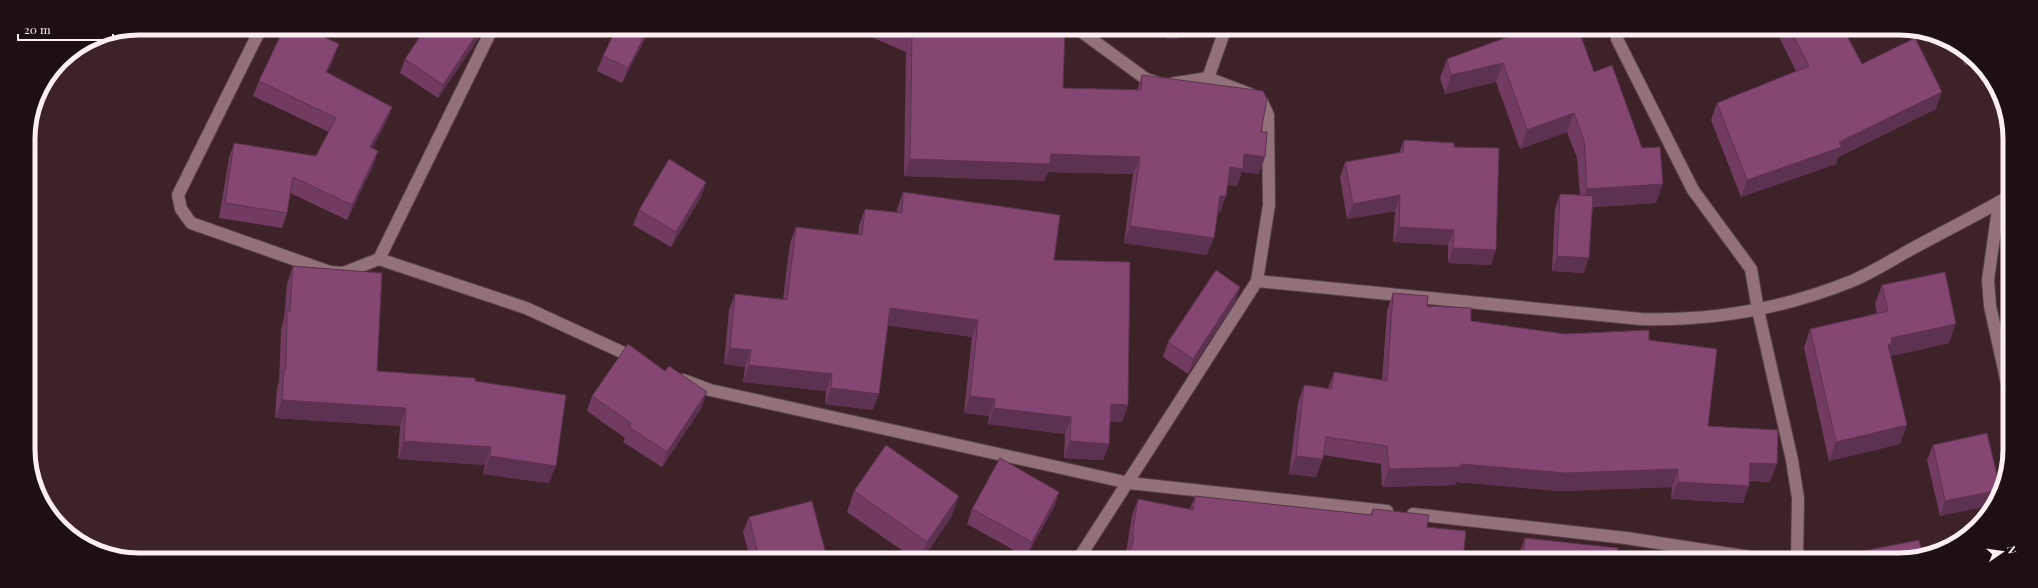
<svg xmlns="http://www.w3.org/2000/svg" width="2038" height="588" font-family="'Playfair Display',serif">
	<rect width="100%" height="100%" fill="#3d2228"/>
	<g fill="none" stroke-linecap="round" stroke-linejoin="round">
		<defs>
			<g id="street">
				<path d="M 261,28 L 178,195 L 181,209 L 191,223 L 330,272 L 343,273 L 379,259 L 492,29"/>
				<path d="M 1079,30 L 1146,79 L 1164,85 L 1208,78 L 1250,94 L 1262,102 L 1268,115 L 1269,205 L 1257,281 L 1079,558"/>
				<path d="M 1617,39 L 1693,190 L 1751,269 L 1758,310 L 1792,460 L 1798,498 L 1797,560"/>
				<path d="M 1208,78 L 1225,30"/>
				<path d="M 1999,202 L 1988,280 L 1990,306 L 2007,383"/>
				<path d="M 379,259 L 526,308 L 637,359"/>
				<path d="M 1257,281 L 1641,319 C 1715,321 1783,309 1852,281 C 1871,273 1890,261 1908,251 C 1941,233 1975,216 2008,197"/>
				<path d="M 683,380 L 710,390 L 1129,483 L 1387,511"/>
				<path d="M 1413,514 L 1626,538 L 1763,559"/>
			</g>
		</defs>
		<use href="#street" stroke="#574147" stroke-width="14"/>
		<use href="#street" stroke="#927178" stroke-width="12"/>
	</g>
	<g fill="#723c62">
		<path d="M 425,29 L 483,29 L 482,33 L 438,98 L 400,73 L 405,59 Z"/>
		<path d="M 650,29 L 622,83 L 597,71 L 603,56 Z"/>
		<path d="M 871,30 L 1065,30 L 1063,88 L 1137,90 L 1142,75 L 1261,132 L 1259,174 L 1242,172 L 1237,186 L 1228,185 L 1220,213 L 1217,213 L 1207,255 L 1124,243 L 1133,174 L 1048,172 L 1044,181 L 904,176 L 906,52 L 869,36 Z"/>
		<path d="M 1157,30 L 1184,30 L 1178,39 L 1168,39 Z"/>
		<path d="M 1519,31 L 1579,31 L 1594,72 L 1656,203 L 1593,207 L 1584,273 L 1552,271 L 1555,209 L 1560,194 L 1580,195 L 1577,158 L 1567,132 L 1520,149 L 1496,82 L 1445,94 L 1440,78 L 1447,59 L 1520,32 Z"/>
		<path d="M 1776,31 L 1845,32 L 1862,64 L 1936,109 L 1838,157 L 1836,164 L 1741,197 L 1711,120 L 1717,103 L 1796,71 Z"/>
		<path d="M 1962,53 L 1977,62 L 1964,65 Z"/>
		<path d="M 333,60 L 327,72 L 392,107 L 386,122 L 372,148 L 378,151 L 373,166 L 347,220 L 290,193 L 287,213 L 282,228 L 219,218 L 229,158 L 234,143 L 316,156 L 329,132 L 253,96 L 259,81 Z"/>
		<path d="M 1404,140 L 1454,147 L 1491,265 L 1448,263 L 1448,245 L 1393,242 L 1395,211 L 1347,219 L 1340,177 L 1345,162 L 1399,153 Z"/>
		<path d="M 706,182 L 701,197 L 671,247 L 633,225 L 639,210 Z"/>
		<path d="M 903,192 L 1054,260 L 1128,405 L 1122,422 L 1110,421 L 1109,444 L 1103,460 L 1064,458 L 1065,434 L 988,424 L 989,416 L 964,413 L 972,337 L 887,325 L 873,410 L 825,404 L 826,391 L 743,382 L 745,367 L 724,364 L 729,310 L 735,294 L 783,299 L 790,243 L 796,227 L 858,235 L 859,226 L 865,209 L 897,212 L 897,209 Z"/>
		<path d="M 293,266 L 377,371 L 475,381 L 549,483 L 483,474 L 485,465 L 398,459 L 400,426 L 275,418 L 277,388 L 279,382 L 281,329 L 284,319 L 287,284 Z"/>
		<path d="M 1882,285 L 1949,343 L 1891,356 L 1900,444 L 1829,461 L 1804,348 L 1810,329 L 1877,314 L 1875,304 Z"/>
		<path d="M 1240,287 L 1235,302 L 1188,374 L 1163,357 L 1168,342 Z"/>
		<path d="M 1393,293 L 1427,306 L 1471,321 L 1565,334 L 1649,340 L 1708,426 L 1770,482 L 1749,481 L 1743,503 L 1671,499 L 1672,487 L 1560,491 L 1456,482 L 1455,485 L 1382,487 L 1381,464 L 1323,455 L 1316,477 L 1289,474 L 1298,403 L 1304,385 L 1328,388 L 1334,372 L 1382,380 L 1387,311 Z"/>
		<path d="M 592,396 L 702,407 L 662,467 L 623,442 L 625,438 L 587,411 Z"/>
		<path d="M 1933,445 L 2000,488 L 1940,516 L 1927,460 Z"/>
		<path d="M 854,491 L 952,516 L 923,558 L 913,558 L 847,512 Z"/>
		<path d="M 1059,492 L 1054,507 L 1026,557 L 967,524 L 972,509 Z"/>
		<path d="M 1195,496 L 1370,515 L 1373,509 L 1427,527 L 1463,559 L 1127,558 L 1128,553 L 1126,552 L 1132,516 L 1138,499 L 1190,509 Z"/>
		<path d="M 749,517 L 827,558 L 750,558 L 743,532 Z"/>
		<path d="M 1525,538 L 1616,559 L 1517,559 Z"/>
		<path d="M 1863,551 L 1906,560 L 1860,560 Z"/>
	</g>
	<g fill="#5d3150">
		<path d="M 480,29 L 483,29 L 482,33 L 438,98 L 443,85 Z"/>
		<path d="M 648,29 L 650,29 L 622,83 L 628,68 Z"/>
		<path d="M 1171,30 L 1184,30 L 1178,39 L 1168,39 Z"/>
		<path d="M 339,44 L 333,60 L 320,87 L 326,72 Z"/>
		<path d="M 1967,56 L 1977,62 L 1964,65 Z"/>
		<path d="M 1503,63 L 1496,82 L 1445,94 L 1451,75 Z"/>
		<path d="M 1942,92 L 1936,109 L 1838,157 L 1836,164 L 1741,197 L 1747,180 L 1839,142 Z"/>
		<path d="M 392,107 L 386,122 L 365,162 L 370,147 Z"/>
		<path d="M 1574,113 L 1567,132 L 1520,149 L 1527,130 Z"/>
		<path d="M 378,151 L 373,166 L 347,220 L 352,205 Z"/>
		<path d="M 1051,154 L 1140,157 L 1133,174 L 1048,172 L 1044,181 L 904,176 L 910,159 Z"/>
		<path d="M 1244,154 L 1265,157 L 1259,174 L 1242,172 L 1237,186 L 1224,184 L 1230,167 Z"/>
		<path d="M 706,182 L 701,197 L 671,247 L 676,232 Z"/>
		<path d="M 1663,184 L 1656,203 L 1581,208 L 1587,189 Z"/>
		<path d="M 1400,195 L 1395,211 L 1347,219 L 1353,204 Z"/>
		<path d="M 1220,196 L 1226,196 L 1220,213 L 1214,213 Z"/>
		<path d="M 1130,226 L 1214,238 L 1207,255 L 1124,243 Z"/>
		<path d="M 1399,227 L 1454,230 L 1448,245 L 1393,242 Z"/>
		<path d="M 1453,248 L 1496,250 L 1491,265 L 1448,263 Z"/>
		<path d="M 1557,256 L 1589,258 L 1584,273 L 1552,271 Z"/>
		<path d="M 1240,287 L 1235,302 L 1188,374 L 1193,359 Z"/>
		<path d="M 890,308 L 978,320 L 972,337 L 883,325 Z"/>
		<path d="M 1956,324 L 1949,343 L 1888,357 L 1881,364 L 1891,338 Z"/>
		<path d="M 730,348 L 751,350 L 745,367 L 724,364 Z"/>
		<path d="M 749,365 L 832,374 L 826,391 L 743,382 Z"/>
		<path d="M 831,388 L 879,394 L 873,410 L 825,404 Z"/>
		<path d="M 707,392 L 702,407 L 662,467 L 667,452 Z"/>
		<path d="M 970,396 L 995,399 L 989,416 L 964,413 Z"/>
		<path d="M 282,400 L 406,408 L 400,426 L 275,418 Z"/>
		<path d="M 1111,404 L 1128,405 L 1122,422 L 1105,420 Z"/>
		<path d="M 994,408 L 1071,417 L 1065,434 L 988,424 Z"/>
		<path d="M 1907,425 L 1900,444 L 1829,461 L 1836,442 Z"/>
		<path d="M 404,441 L 491,447 L 485,465 L 398,459 Z"/>
		<path d="M 1070,441 L 1109,444 L 1103,460 L 1064,458 Z"/>
		<path d="M 490,456 L 556,466 L 549,483 L 483,474 Z"/>
		<path d="M 1296,456 L 1323,459 L 1316,477 L 1289,474 Z"/>
		<path d="M 1750,463 L 1777,464 L 1770,482 L 1744,480 Z"/>
		<path d="M 1461,464 L 1678,469 L 1672,487 L 1560,491 L 1456,482 L 1455,485 L 1382,487 L 1389,469 Z"/>
		<path d="M 1678,482 L 1749,486 L 1743,503 L 1671,499 Z"/>
		<path d="M 1999,490 L 1989,506 L 1940,516 L 1945,501 Z"/>
		<path d="M 1059,492 L 1054,507 L 1026,557 L 1032,542 Z"/>
		<path d="M 959,496 L 952,516 L 923,558 L 921,558 L 927,542 Z"/>
	</g>
	<g fill="#854672" stroke="#5d3150">
		<path d="M 284,28 L 305,28 L 339,44 L 326,72 L 392,107 L 370,147 L 378,151 L 352,205 L 293,177 L 287,213 L 225,203 L 234,143 L 316,156 L 336,118 L 259,81 Z"/>
		<path d="M 425,29 L 480,29 L 443,85 L 405,59 Z"/>
		<path d="M 616,29 L 648,29 L 628,68 L 603,56 Z"/>
		<path d="M 899,30 L 1065,30 L 1063,88 L 1141,90 L 1142,75 L 1263,91 L 1267,99 L 1261,132 L 1267,132 L 1265,157 L 1244,154 L 1243,169 L 1230,167 L 1226,196 L 1220,196 L 1214,238 L 1130,226 L 1140,157 L 1051,154 L 1050,164 L 910,159 L 912,35 Z"/>
		<path d="M 1524,31 L 1579,31 L 1594,72 L 1612,65 L 1642,148 L 1660,147 L 1663,184 L 1587,189 L 1584,140 L 1574,113 L 1527,130 L 1503,63 L 1451,75 L 1447,59 Z"/>
		<path d="M 1791,31 L 1845,32 L 1862,64 L 1915,38 L 1942,92 L 1839,142 L 1842,147 L 1747,180 L 1717,103 L 1809,66 Z"/>
		<path d="M 1404,140 L 1454,143 L 1454,147 L 1499,148 L 1496,250 L 1453,248 L 1454,230 L 1399,227 L 1400,195 L 1353,204 L 1345,162 L 1403,152 Z"/>
		<path d="M 669,159 L 706,182 L 676,232 L 639,210 Z"/>
		<path d="M 903,192 L 1060,215 L 1054,260 L 1130,262 L 1128,405 L 1111,404 L 1109,444 L 1070,441 L 1071,417 L 994,408 L 995,399 L 970,396 L 978,320 L 890,308 L 879,394 L 831,388 L 832,374 L 749,365 L 751,350 L 730,348 L 735,294 L 787,300 L 796,227 L 862,235 L 865,209 L 902,213 Z"/>
		<path d="M 1560,194 L 1593,196 L 1589,258 L 1557,256 Z"/>
		<path d="M 293,266 L 382,273 L 377,371 L 475,378 L 475,381 L 566,395 L 556,466 L 490,456 L 491,447 L 404,441 L 406,408 L 282,400 L 284,370 L 286,370 L 287,311 L 290,311 Z"/>
		<path d="M 1216,270 L 1240,287 L 1193,359 L 1168,342 Z"/>
		<path d="M 1945,272 L 1956,324 L 1891,338 L 1892,344 L 1888,345 L 1907,425 L 1836,442 L 1810,329 L 1888,311 L 1882,285 Z"/>
		<path d="M 1393,293 L 1428,296 L 1427,306 L 1471,308 L 1471,321 L 1565,334 L 1649,330 L 1649,340 L 1717,349 L 1708,426 L 1778,430 L 1777,464 L 1750,463 L 1749,486 L 1678,482 L 1678,469 L 1566,473 L 1461,464 L 1461,467 L 1389,469 L 1387,446 L 1326,437 L 1323,459 L 1296,456 L 1304,385 L 1331,389 L 1334,372 L 1387,381 Z"/>
		<path d="M 628,344 L 665,371 L 669,366 L 707,392 L 667,452 L 629,427 L 631,423 L 592,396 Z"/>
		<path d="M 1987,433 L 2000,488 L 1999,490 L 1945,501 L 1933,445 Z"/>
		<path d="M 886,445 L 959,496 L 927,542 L 854,491 Z"/>
		<path d="M 1000,458 L 1059,492 L 1032,542 L 972,509 Z"/>
		<path d="M 1195,496 L 1372,515 L 1373,509 L 1429,515 L 1427,527 L 1466,531 L 1463,559 L 1129,558 L 1134,536 L 1132,536 L 1138,499 L 1193,510 Z"/>
		<path d="M 812,501 L 827,558 L 759,558 L 749,517 Z"/>
		<path d="M 1525,538 L 1618,548 L 1616,559 L 1523,559 Z"/>
		<path d="M 1919,540 L 1923,556 L 1906,560 L 1865,560 L 1863,551 Z"/>
		<path d="M 1704,555 L 1739,559 L 1704,559 Z"/>
	</g>
	<path d="M0 0H2038V588H0ZM139 35H1899A104 104 0 0 1 2003 139V449A104 104 0 0 1 1899 553H139A104 104 0 0 1 35 449V139A104 104 0 0 1 139 35Z" fill="#1c1012" fill-rule="evenodd"/>
	<path fill="none" stroke="#fdeef1" stroke-width="5" d="M139 35H1899A104 104 0 0 1 2003 139V449A104 104 0 0 1 1899 553H139A104 104 0 0 1 35 449V139A104 104 0 0 1 139 35Z"/>
	<g transform="translate(2002 552) rotate(77)" stroke="#1c1012" stroke-width="3" paint-order="stroke">
	<path d="M0-3L7 15L0 10L-7 15Z" fill="#fdeef1"/>
	<text y="-6" font-size="11" font-weight="bold" text-anchor="middle" fill="#fdeef1">N</text>
	</g>
	<path d="M18 34v6h95v-6" fill="none" stroke="#fdeef1" stroke-width="2"/>
	<text x="24" y="34" font-size="12" fill="#fdeef1" stroke="#1c1012" stroke-width="3" paint-order="stroke">20 m</text>
</svg>
